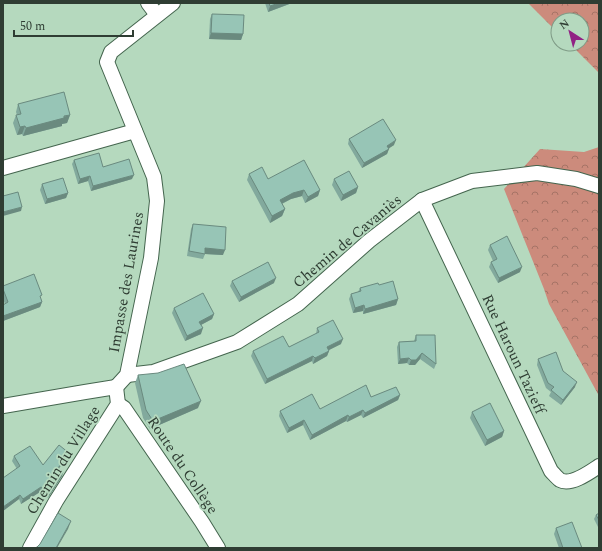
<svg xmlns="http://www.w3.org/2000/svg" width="602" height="551" font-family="Spectral,serif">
	<defs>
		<pattern id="forest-crowns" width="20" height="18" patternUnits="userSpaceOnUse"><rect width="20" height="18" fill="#cc8b7c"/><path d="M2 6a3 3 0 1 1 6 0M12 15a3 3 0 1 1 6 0" fill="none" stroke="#a67366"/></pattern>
	</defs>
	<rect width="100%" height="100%" fill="#b5d9be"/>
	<g fill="url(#forest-crowns)">
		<path d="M 528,3 L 599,3 L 599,73 L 570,44 L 582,44 L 582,20 L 558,20 L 558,33 Z"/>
		<path d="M 599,147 L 599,396 L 549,304 L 544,289 L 504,189 L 540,149 L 584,152 Z"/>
	</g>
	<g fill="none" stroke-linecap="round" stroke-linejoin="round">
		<defs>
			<g id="street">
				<path d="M 148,3 L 157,15"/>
				<path d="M 3,168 L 135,131"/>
				<path d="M 422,200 L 551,471 C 554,474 557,478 560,480 C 571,486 590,472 599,466"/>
				<path d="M 127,375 L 153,372 L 237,342 L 298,304 L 369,241 L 422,200 L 472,181 L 537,173 L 576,179 L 599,186"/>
				<path d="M 116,387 L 127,375 L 151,258 L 157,201 L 154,177 L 107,62 L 111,52 L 173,3"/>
				<path d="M 118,404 L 124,408 L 202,522 L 218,548"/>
				<path d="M 3,406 L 85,392 L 116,387"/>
				<path d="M 30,548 L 56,501 L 118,404 L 116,387"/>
			</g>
		</defs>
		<use href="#street" stroke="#44654e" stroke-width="16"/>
		<use href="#street" stroke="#fff" stroke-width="14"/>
	</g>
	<g fill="#82a99d">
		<path d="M 265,3 L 292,3 L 268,12 Z"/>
		<path d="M 212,14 L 243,34 L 241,40 L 209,39 L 210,19 Z"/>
		<path d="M 18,104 L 70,115 L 67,123 L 62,124 L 62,126 L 23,136 L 22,134 L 17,135 L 13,123 L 16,115 L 17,115 L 16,112 Z"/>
		<path d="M 349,139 L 394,145 L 389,148 L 387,154 L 362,168 L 348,144 Z"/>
		<path d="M 74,160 L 103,167 L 132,179 L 91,191 L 88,181 L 78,184 L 72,164 Z"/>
		<path d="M 249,174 L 268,179 L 320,190 L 318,196 L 305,203 L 302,196 L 291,199 L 282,204 L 285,209 L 282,216 L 270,223 L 247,180 Z"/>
		<path d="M 334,179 L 358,187 L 356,193 L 341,201 L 332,185 Z"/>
		<path d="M 42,184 L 68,193 L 66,198 L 45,204 L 40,190 Z"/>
		<path d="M 193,224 L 223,255 L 205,254 L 203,259 L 187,256 L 191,229 Z"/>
		<path d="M 490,245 L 520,272 L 498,283 L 489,267 L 491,262 L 493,261 L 488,250 Z"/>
		<path d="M 232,281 L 274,283 L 239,302 L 230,286 Z"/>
		<path d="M 379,285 L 398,299 L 396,305 L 363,314 L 363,311 L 353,313 L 349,299 L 351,294 L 358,292 L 360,288 Z"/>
		<path d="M 3,286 L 41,299 L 42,302 L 40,307 L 3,321 L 3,305 L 5,304 L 3,299 Z"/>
		<path d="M 174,308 L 214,314 L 212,319 L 201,325 L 201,334 L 185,341 L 172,313 Z"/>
		<path d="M 317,328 L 341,344 L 329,350 L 329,351 L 327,356 L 313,364 L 312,361 L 265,384 L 251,356 L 253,351 L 289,347 L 316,334 Z"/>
		<path d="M 416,335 L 436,364 L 434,369 L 420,359 L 415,365 L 409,365 L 407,363 L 398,364 L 397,347 L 399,342 L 414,341 Z"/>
		<path d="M 538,359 L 563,371 L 575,387 L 561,405 L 549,396 L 551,392 L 546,388 L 537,365 Z"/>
		<path d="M 138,375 L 198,408 L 150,429 L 143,418 L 135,383 Z"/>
		<path d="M 400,395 L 398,400 L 363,418 L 361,415 L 347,422 L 346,421 L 310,440 L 303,425 L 287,433 L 279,416 L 280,411 L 320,409 L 371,397 Z"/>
		<path d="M 472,412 L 504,431 L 502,437 L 485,446 L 470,418 Z"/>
		<path d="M 69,453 L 67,458 L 59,468 L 63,472 L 62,476 L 48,498 L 40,492 L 21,504 L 19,499 L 3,511 L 3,478 L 17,469 L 12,461 L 14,456 L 43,465 Z"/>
		<path d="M 599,513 L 599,529 L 594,519 L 596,515 Z"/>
		<path d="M 556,528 L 582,548 L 559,548 L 554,534 Z"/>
	</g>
	<g fill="#6a8a7f">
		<path d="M 279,3 L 292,3 L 268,12 L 270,6 Z"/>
		<path d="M 211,33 L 243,34 L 241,40 L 209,39 Z"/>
		<path d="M 70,115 L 67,123 L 62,124 L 62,126 L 23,136 L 26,128 Z"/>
		<path d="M 25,126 L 22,134 L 17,135 L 20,127 Z"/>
		<path d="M 396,140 L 394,145 L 385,151 L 387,146 Z"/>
		<path d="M 389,149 L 387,154 L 362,168 L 364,163 Z"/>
		<path d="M 134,175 L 132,179 L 91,191 L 93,186 Z"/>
		<path d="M 90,176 L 88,181 L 78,184 L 80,179 Z"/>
		<path d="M 358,187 L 356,193 L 341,201 L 343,195 Z"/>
		<path d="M 304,190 L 302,196 L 291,199 L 277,206 L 280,200 L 293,193 Z"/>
		<path d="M 320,190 L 318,196 L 305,203 L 308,197 Z"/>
		<path d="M 68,193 L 66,198 L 45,204 L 47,199 Z"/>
		<path d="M 22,207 L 21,211 L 3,216 L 3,212 Z"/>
		<path d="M 285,209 L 282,216 L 270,223 L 272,216 Z"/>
		<path d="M 205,248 L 225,250 L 223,255 L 205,254 Z"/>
		<path d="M 522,267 L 520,272 L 498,283 L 499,278 Z"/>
		<path d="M 276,278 L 274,283 L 239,302 L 241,297 Z"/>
		<path d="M 398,299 L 396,305 L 363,314 L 365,309 Z"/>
		<path d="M 42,302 L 40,307 L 3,321 L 3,316 Z"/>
		<path d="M 364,305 L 363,311 L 353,313 L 355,308 Z"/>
		<path d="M 214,314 L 212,319 L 197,327 L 199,322 Z"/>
		<path d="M 203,328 L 201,334 L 185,341 L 187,336 Z"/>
		<path d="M 343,339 L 341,344 L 325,352 L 327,347 Z"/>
		<path d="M 329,351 L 327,356 L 313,364 L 315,358 Z"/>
		<path d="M 422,353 L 420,359 L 415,365 L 409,365 L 411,360 Z"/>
		<path d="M 313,356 L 312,361 L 265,384 L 267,379 Z"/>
		<path d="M 409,358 L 407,363 L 398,364 L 400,359 Z"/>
		<path d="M 577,382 L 575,387 L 561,405 L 563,400 Z"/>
		<path d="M 400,395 L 398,400 L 363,418 L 365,413 Z"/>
		<path d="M 201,401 L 198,408 L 150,429 L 153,421 Z"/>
		<path d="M 363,410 L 361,415 L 347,422 L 349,417 Z"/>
		<path d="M 348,415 L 346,421 L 310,440 L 312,435 Z"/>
		<path d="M 304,420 L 303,425 L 287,433 L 289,428 Z"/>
		<path d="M 504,431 L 502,437 L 485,446 L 487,440 Z"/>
		<path d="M 69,453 L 67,458 L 56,472 L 58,468 Z"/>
		<path d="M 63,472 L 62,476 L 48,498 L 50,493 Z"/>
		<path d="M 41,487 L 40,492 L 21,504 L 23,499 Z"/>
		<path d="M 20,495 L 19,499 L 3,511 L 3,507 Z"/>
		<path d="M 71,521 L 68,529 L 57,548 L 56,548 Z"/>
	</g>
	<g fill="#97c5b6" stroke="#6a8a7f">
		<path d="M 269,3 L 279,3 L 270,6 Z"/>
		<path d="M 212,14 L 244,15 L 243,34 L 211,33 Z"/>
		<path d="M 64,92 L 70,115 L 64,116 L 64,118 L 26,128 L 25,126 L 20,127 L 16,115 L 21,114 L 18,104 Z"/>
		<path d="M 383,119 L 396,140 L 387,146 L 389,149 L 364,163 L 349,139 Z"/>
		<path d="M 99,153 L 103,167 L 129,159 L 134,175 L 93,186 L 90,176 L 80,179 L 74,160 Z"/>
		<path d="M 304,160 L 320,190 L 308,197 L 304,190 L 293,193 L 280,200 L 285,209 L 272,216 L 249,174 L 262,167 L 268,179 Z"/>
		<path d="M 349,171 L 358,187 L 343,195 L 334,179 Z"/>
		<path d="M 63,178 L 68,193 L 47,199 L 42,184 Z"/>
		<path d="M 18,192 L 22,207 L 3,212 L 3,196 Z"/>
		<path d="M 193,224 L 226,227 L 225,250 L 205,248 L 205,254 L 189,251 Z"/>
		<path d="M 507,236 L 522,267 L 499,278 L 491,262 L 497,259 L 490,245 Z"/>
		<path d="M 268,262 L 276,278 L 241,297 L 232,281 Z"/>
		<path d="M 34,274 L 42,295 L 40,296 L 42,302 L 3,316 L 3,305 L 8,302 L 3,289 L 3,286 Z"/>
		<path d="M 393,281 L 398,299 L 365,309 L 364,305 L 355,308 L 351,294 L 361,291 L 360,288 L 378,283 L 379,285 Z"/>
		<path d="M 203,293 L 214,314 L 199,322 L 203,328 L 187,336 L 174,308 Z"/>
		<path d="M 333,320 L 343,339 L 327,347 L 329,351 L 315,358 L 313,356 L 267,379 L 253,351 L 283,336 L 289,347 L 319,332 L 317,328 Z"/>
		<path d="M 416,335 L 435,335 L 436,364 L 422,353 L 416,360 L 411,360 L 409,358 L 400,359 L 399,342 L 416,341 Z"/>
		<path d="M 556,352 L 563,371 L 577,382 L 563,400 L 551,390 L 554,387 L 548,383 L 538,359 Z"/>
		<path d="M 184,364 L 201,401 L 153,421 L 146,410 L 138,375 L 158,373 Z"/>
		<path d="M 366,385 L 371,397 L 396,387 L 400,395 L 365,413 L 363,410 L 349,417 L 348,415 L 312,435 L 304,420 L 289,428 L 280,411 L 312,394 L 320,409 Z"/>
		<path d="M 490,403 L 504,431 L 487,440 L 472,412 Z"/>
		<path d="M 59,445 L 69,453 L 58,468 L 63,472 L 50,493 L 41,487 L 23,499 L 20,495 L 3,507 L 3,478 L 20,466 L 14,456 L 30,446 L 43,465 Z"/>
		<path d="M 58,513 L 71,521 L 56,548 L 35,548 L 37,547 L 40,544 Z"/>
		<path d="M 599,513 L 599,520 L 596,515 Z"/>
		<path d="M 572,522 L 582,548 L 563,548 L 556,528 Z"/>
	</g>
	<g text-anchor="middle" stroke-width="3.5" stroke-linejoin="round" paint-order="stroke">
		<g font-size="15" fill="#2f3d33" stroke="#b5d9be">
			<text transform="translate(347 241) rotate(-40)" y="5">Chemin de Cavaniès</text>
			<text transform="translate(126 282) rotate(-80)" y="5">Impasse des Laurines</text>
			<text transform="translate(514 354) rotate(65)" y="5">Rue Haroun Tazieff</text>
			<text transform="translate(63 460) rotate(-58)" y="5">Chemin du Village</text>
			<text transform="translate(183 465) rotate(56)" y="5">Route du Collège</text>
		</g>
	</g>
	<rect width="602" height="551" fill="none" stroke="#2f3d33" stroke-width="8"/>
	<g transform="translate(570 32) rotate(324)"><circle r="19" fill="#b5d9be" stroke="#7f9b86"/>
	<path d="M0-3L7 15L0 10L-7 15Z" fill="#912284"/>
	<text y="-6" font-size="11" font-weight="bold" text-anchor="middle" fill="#2f3d33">N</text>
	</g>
	<path d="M14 30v6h119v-6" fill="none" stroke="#2f3d33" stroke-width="2"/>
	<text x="20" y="30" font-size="12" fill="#2f3d33" stroke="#b5d9be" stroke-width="3" paint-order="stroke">50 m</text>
</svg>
